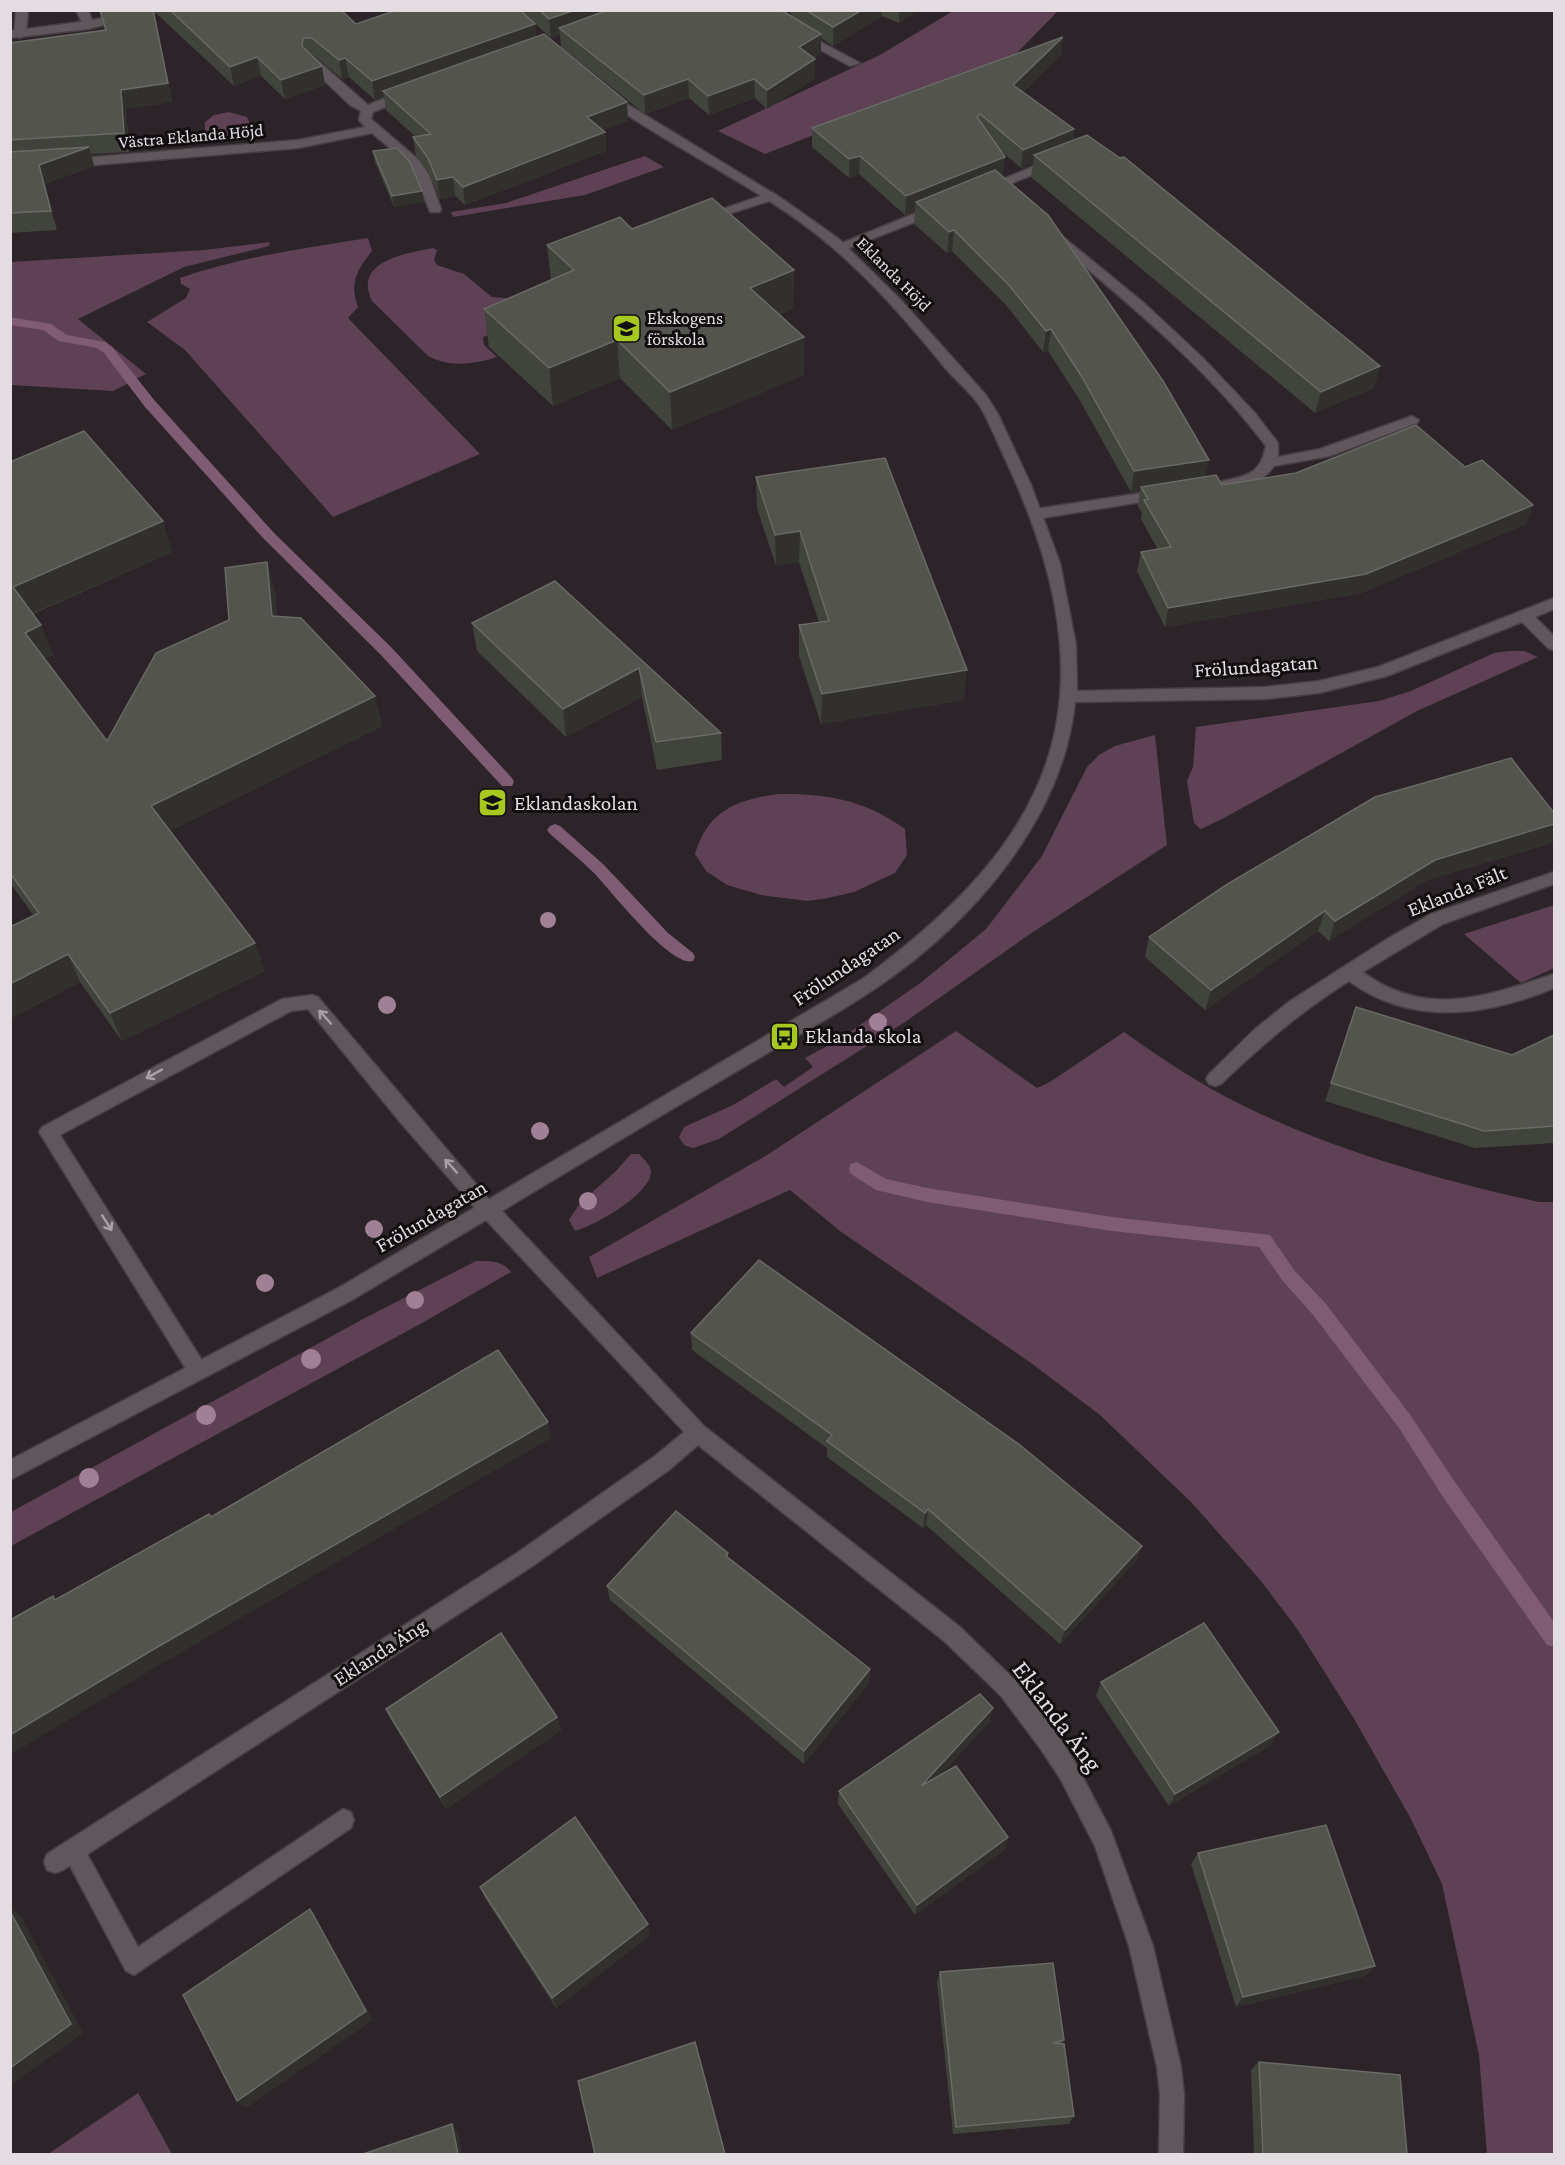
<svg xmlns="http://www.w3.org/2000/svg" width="1565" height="2165" font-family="'Crimson Pro',serif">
	<rect width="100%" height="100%" fill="#2c2429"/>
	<g fill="#5f4155">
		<path d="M 953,11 L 1058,11 L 1013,57 L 765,154 L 718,131 L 880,55 Z"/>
		<path d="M 229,112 L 247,117 L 250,124 C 241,139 218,142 205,131 L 205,122 L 214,115 Z"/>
		<path d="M 645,156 L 664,167 L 585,195 L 453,217 L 451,212 L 506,203 Z"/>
		<path d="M 368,238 L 372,251 C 357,270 349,283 358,307 L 348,318 L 480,454 L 333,517 L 185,350 L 147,322 L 186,298 L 190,289 L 181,284 L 180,278 C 241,257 304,248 368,238 Z"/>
		<path d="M 270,242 L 269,246 L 184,267 L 78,319 L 146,374 L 113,391 L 11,385 L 11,262 L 204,250 Z"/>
		<path d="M 433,248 L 437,250 L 434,260 L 437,265 L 464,274 L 492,297 L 517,299 L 513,327 L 483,337 L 484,345 L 497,357 C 474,364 450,368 428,356 L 372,301 C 352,261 408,253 433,248 Z"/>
		<path d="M 1509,651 L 1524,651 L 1538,657 L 1417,711 L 1224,818 L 1201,829 L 1194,823 L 1187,781 L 1193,767 L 1196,727 L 1379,701 L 1411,691 L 1494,653 Z"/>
		<path d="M 1155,735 L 1167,845 L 1030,934 L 905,1022 L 719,1139 L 693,1148 L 684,1145 L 679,1137 L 684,1127 L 733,1105 L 776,1079 L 784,1087 L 813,1067 L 805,1058 L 840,1039 L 923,981 L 986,929 L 1042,856 L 1087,767 L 1099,755 L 1115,746 Z"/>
		<path d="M 779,794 C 826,793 865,800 905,829 L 907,855 L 895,873 L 854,892 L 828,898 L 808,901 L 761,895 L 727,885 L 706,871 L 695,854 C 707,811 738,799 779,794 Z"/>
		<path d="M 1554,905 L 1554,968 L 1521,983 L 1464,934 Z"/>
		<path d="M 956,1031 L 1037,1088 L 1050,1082 L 1124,1032 C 1161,1058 1199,1084 1240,1104 C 1335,1151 1436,1179 1539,1202 L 1554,1202 L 1554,2154 L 1487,2154 L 1479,2055 L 1442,1884 L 1411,1819 L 1353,1717 L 1298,1630 L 1261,1581 L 1192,1503 L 1100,1415 L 1031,1363 L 840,1231 L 790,1190 L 597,1278 L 589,1257 L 767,1155 Z"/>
		<path d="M 631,1154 L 639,1154 C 644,1159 651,1165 651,1173 C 649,1195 594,1226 575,1231 L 569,1220 L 580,1203 L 615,1172 Z"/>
		<path d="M 476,1261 C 490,1261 502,1260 511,1272 L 422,1323 L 11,1546 L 11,1512 L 363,1319 Z"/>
		<path d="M 138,2093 L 172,2154 L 48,2154 L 51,2152 Z"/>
	</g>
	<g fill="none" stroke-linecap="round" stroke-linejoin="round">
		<g fill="#805c74" fill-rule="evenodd">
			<path d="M 10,317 L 51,324 L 67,335 L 105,342 L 112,347 L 155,401 L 274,533 L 391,647 L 512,778 L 514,782 L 512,786 L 502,786 L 381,655 L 264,539 L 145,407 L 104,353 L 97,348 L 59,341 L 43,330 L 10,325 Z"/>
			<path d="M 555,824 L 560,826 L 604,865 L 668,933 L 693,953 L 695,957 L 693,961 C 671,968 611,891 595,874 C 581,860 565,847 550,834 L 547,830 L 550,826 Z"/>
			<path d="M 857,1162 L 886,1179 L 927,1188 L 1112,1217 L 1270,1235 L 1294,1270 L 1326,1304 L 1411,1416 L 1457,1485 L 1554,1622 L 1554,1647 L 1547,1645 L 1443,1497 L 1399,1428 L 1314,1316 L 1282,1280 L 1259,1247 L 1112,1231 L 927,1202 L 876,1190 L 851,1174 L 849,1169 L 851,1164 Z"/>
		</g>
		<defs>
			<g id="lane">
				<path d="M 16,10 L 28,10 L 26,34 L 20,38 L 14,34 Z"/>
				<path d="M 76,10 L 88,10 L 94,25 L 92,27 L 84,27 Z"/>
				<path d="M 762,10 L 775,10 L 806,34 L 860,63 L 850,66 L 798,38 Z"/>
				<path d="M 308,59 L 316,59 L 368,105 L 402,91 L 410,91 L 410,97 L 373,112 L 371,119 L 420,161 L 429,175 L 441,209 L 440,212 L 430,212 L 429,209 L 411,166 L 372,133 L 298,148 L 70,167 L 64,163 L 70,159 L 298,140 L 365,127 L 359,120 L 361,111 L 350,105 L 308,65 Z"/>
				<path d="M 1055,157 L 1061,161 L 1059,164 L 990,192 L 982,192 L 980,189 Z"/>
				<path d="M 772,192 L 778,196 L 776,199 L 703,222 L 697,218 Z"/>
				<path d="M 938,204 L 944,208 L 943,211 L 844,250 L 839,251 L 832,247 Z"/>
				<path d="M 1051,227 L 1144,303 L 1202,357 L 1255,413 L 1278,443 L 1278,457 L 1320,449 L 1412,416 L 1419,420 L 1417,423 L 1330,456 L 1274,466 C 1261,485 1242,487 1221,491 L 1216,489 L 1214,486 L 1216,483 C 1243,475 1259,479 1266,446 C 1204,364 1124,300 1046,234 L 1046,228 Z"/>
				<path d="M 1161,490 L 1166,492 L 1168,495 L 1166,498 L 1036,519 L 1029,514 L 1036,509 Z"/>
				<path d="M 312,995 L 318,997 L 498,1210 L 496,1216 L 489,1218 L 482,1216 L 400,1122 L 308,1009 L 291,1011 L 60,1135 L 205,1365 L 208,1371 L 205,1377 L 198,1380 L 191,1377 L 39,1132 L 42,1127 L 282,999 Z"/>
				<path d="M 343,1809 L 351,1812 L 354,1820 L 351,1828 L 134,1975 L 126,1971 L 62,1851 L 65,1843 L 73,1840 L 81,1843 L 138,1947 Z"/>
			</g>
			<g id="street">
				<path d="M 139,10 L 163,10 L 88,29 L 10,38 L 10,31 L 88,21 Z"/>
				<path d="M 609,93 L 784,200 L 839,239 L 901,300 L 986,395 L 998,414 L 1031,485 L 1060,563 L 1076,645 L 1077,691 L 1265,687 L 1319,681 L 1378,667 L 1554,598 L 1554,609 L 1535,617 L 1554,636 L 1554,650 L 1549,649 L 1522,622 L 1387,676 L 1319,693 L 1265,699 L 1075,702 C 1063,820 971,924 876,988 C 830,1019 780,1045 732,1074 C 655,1119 578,1165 502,1211 L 705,1427 L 960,1627 L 1016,1681 L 1056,1732 L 1076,1764 L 1111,1831 L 1153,1946 L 1181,2067 L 1184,2095 L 1183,2154 L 1159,2154 L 1160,2095 L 1157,2067 L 1129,1946 L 1095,1846 L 1061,1780 L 1040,1748 L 1001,1696 L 944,1641 L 698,1445 L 669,1470 L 531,1567 L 63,1870 L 55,1873 L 47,1870 L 44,1862 L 47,1854 L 517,1553 L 655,1456 L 684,1432 L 486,1220 L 352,1300 L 10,1480 L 10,1460 L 338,1288 L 864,978 C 940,921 1016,854 1047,761 C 1080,661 1050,557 1008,465 C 999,446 991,426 981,408 C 972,393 957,382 946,369 C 911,326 875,284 832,247 C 763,188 678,152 605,100 L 605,94 Z"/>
				<path d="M 1554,872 L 1554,884 L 1443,924 L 1363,972 C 1426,1019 1487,996 1554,974 L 1554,988 C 1487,1016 1412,1027 1349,981 C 1300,1012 1263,1044 1221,1084 L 1215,1086 L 1209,1084 L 1206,1079 L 1209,1074 L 1255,1029 L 1290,1001 L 1387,939 L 1431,914 Z"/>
			</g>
		</defs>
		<use href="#lane" stroke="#463f44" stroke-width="3"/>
		<use href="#street" stroke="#463f44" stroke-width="3"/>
		<use href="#lane" fill="#60575d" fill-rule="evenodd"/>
		<use href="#street" fill="#60575d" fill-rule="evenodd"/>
	</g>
	<g fill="#a08094">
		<circle cx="548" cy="920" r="8"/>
		<circle cx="387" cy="1005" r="9"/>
		<circle cx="878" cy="1022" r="9"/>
		<circle cx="540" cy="1131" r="9"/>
		<circle cx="588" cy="1201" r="9"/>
		<circle cx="374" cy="1229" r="9"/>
		<circle cx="265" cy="1283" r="9"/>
		<circle cx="415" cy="1300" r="9"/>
		<circle cx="311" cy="1359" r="10"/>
		<circle cx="206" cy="1415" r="10"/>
		<circle cx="89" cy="1478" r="10"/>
	</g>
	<g fill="#41443c">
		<path d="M 99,10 L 154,10 L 172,102 L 126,109 L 129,152 L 91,154 L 94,166 L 45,184 L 57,230 L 10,233 L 10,43 L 105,30 Z"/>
		<path d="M 157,10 L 341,10 L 356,24 L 535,24 L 536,37 L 628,121 L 602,130 L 605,132 L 606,151 L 465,205 L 455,196 L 440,199 L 431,177 L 416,156 L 413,137 L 416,137 L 386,110 L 384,97 L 375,100 L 349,77 L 342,79 L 316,57 L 313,57 L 325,85 L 285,99 L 261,76 L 234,86 L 157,14 Z"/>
		<path d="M 520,10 L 781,10 L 791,17 L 791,10 L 918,10 L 899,23 L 882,16 L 833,46 L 821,38 L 821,53 L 813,58 L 815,59 L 815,78 L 767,109 L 755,98 L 709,115 L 689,98 L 645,114 L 561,47 L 560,35 L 551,38 Z"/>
		<path d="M 1063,37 L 1061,55 L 1023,92 L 1074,129 L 1073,140 L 1380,366 L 1374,388 L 1315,413 L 1031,177 L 1033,163 L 1021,168 L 1001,151 L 1005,157 L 1002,176 L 1206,477 L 1222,485 L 1465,467 L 1533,505 L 1526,524 L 1361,593 L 1165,627 L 1137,571 L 1141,552 L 1158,550 L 1141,519 L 1142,513 L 1138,506 L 1140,491 L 1131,492 L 1079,399 L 1048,351 L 1043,352 L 1006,305 L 952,251 L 947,253 L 914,224 L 915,211 L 905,215 L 859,174 L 849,178 L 812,147 L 812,128 Z"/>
		<path d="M 373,151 L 422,191 L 424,202 L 394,207 L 375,162 Z"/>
		<path d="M 632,229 L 794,270 L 793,308 L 780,314 L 804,337 L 804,375 L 672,430 L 620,378 L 553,406 L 489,347 L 484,309 L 551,280 L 547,245 Z"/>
		<path d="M 10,462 L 172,552 L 33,614 L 53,655 L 44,659 L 107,741 L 229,620 L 267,562 L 275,593 L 277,616 L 375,696 L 382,726 L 170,831 L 265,971 L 122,1041 L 80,982 L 10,1019 L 10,927 L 34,916 L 10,883 Z"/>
		<path d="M 756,477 L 964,700 L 821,724 L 799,656 L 799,625 L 819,622 L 799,562 L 776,566 L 757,508 Z"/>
		<path d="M 555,581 L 721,733 L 722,760 L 657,770 L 642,697 L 566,737 L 477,651 L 472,623 Z"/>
		<path d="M 1552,843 L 1427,880 L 1329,941 L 1318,931 L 1205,1010 L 1145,957 L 1149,937 Z"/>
		<path d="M 1356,1007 L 1512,1055 L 1554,1035 L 1554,1143 L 1475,1148 L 1325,1101 Z"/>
		<path d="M 691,1333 L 1142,1546 L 1136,1561 L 1060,1644 L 926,1525 L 923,1528 L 827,1457 L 827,1448 L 692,1350 Z"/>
		<path d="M 728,1553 L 728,1557 L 870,1669 L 869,1683 L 804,1764 L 610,1600 L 607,1586 Z"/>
		<path d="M 1101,1682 L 1271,1745 L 1169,1806 L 1096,1696 Z"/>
		<path d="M 386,1709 L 557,1717 L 561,1730 L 446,1809 L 392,1722 Z"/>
		<path d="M 990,1721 L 940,1775 L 1008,1837 L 1005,1849 L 915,1915 L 838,1804 L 839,1791 Z"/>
		<path d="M 1198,1853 L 1375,1966 L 1365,1976 L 1236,2007 L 1191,1864 Z"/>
		<path d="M 480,1887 L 650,1935 L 556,2008 L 485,1898 Z"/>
		<path d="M 940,1972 L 1064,2040 L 1062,2044 L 1074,2116 L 1069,2124 L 953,2134 L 937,1982 Z"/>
		<path d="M 1259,2062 L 1407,2154 L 1254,2154 L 1251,2070 Z"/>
	</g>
	<g fill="#31302d">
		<path d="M 153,10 L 172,102 L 126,109 L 129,152 L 124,133 L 121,90 Z"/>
		<path d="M 575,10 L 630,10 L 559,28 L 560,35 L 551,38 L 549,19 Z"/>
		<path d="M 862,10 L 882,10 L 882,16 L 833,46 L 833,27 Z"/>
		<path d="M 899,10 L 918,10 L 899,23 Z"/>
		<path d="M 535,24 L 537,43 L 383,91 L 384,97 L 375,100 L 372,81 Z"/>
		<path d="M 821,34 L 821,53 L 799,66 L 799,47 Z"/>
		<path d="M 1063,37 L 1061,55 L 1011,103 L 1013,85 Z"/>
		<path d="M 257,57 L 261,76 L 234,86 L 230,67 Z"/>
		<path d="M 345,58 L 349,77 L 342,79 L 339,60 Z"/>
		<path d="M 815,59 L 815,78 L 767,109 L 767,90 Z"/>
		<path d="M 322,66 L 325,85 L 285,99 L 281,80 Z"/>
		<path d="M 688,79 L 689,98 L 645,114 L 644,95 Z"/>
		<path d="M 754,79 L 755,98 L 709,115 L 708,96 Z"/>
		<path d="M 627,102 L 628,121 L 588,136 L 587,117 Z"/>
		<path d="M 1074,129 L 1072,148 L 1034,155 L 1033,163 L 1021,168 L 1023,150 Z"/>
		<path d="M 605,132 L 606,151 L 465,205 L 463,187 Z"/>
		<path d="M 89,147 L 94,166 L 45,184 L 57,230 L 51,211 L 39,165 Z"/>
		<path d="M 860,156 L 859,174 L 849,178 L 849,159 Z"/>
		<path d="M 1005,157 L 1003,176 L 922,208 L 916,202 L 915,211 L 905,215 L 906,196 Z"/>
		<path d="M 453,177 L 455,196 L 440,199 L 437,180 Z"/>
		<path d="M 422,191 L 424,202 L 394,207 L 392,196 Z"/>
		<path d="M 954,230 L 952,251 L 947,253 L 949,232 Z"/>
		<path d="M 794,270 L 793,308 L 751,326 L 750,288 Z"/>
		<path d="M 1051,329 L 1048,351 L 1043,352 L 1046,331 Z"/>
		<path d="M 804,337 L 804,375 L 672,430 L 670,392 Z"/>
		<path d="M 617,340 L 620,378 L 553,406 L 549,368 Z"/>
		<path d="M 1380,366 L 1374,388 L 1315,413 L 1321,392 Z"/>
		<path d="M 1209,460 L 1205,481 L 1141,487 L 1140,491 L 1131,492 L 1134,471 Z"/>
		<path d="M 1533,505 L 1526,524 L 1361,593 L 1165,627 L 1168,608 Z"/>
		<path d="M 163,521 L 172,552 L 24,617 L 13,587 Z"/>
		<path d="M 800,531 L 799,562 L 776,566 L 775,535 Z"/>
		<path d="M 267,562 L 275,593 L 280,646 L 272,616 Z"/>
		<path d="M 41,625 L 53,655 L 36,663 L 25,633 Z"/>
		<path d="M 639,668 L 642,697 L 566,737 L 563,709 Z"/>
		<path d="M 967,670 L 964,700 L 821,724 L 822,694 Z"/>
		<path d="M 375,696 L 382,726 L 162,835 L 151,806 Z"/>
		<path d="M 1554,824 L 1554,838 L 1552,843 L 1427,880 L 1329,941 L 1335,921 L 1435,860 Z"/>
		<path d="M 1325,911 L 1318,931 L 1205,1010 L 1211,990 Z"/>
		<path d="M 255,943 L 265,971 L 122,1041 L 110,1013 Z"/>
		<path d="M 68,954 L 80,982 L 10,1019 L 10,984 Z"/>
		<path d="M 548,1422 L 551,1438 L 163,1663 L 10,1755 L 10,1735 L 154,1649 Z"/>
		<path d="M 928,1509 L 926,1525 L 923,1528 L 925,1513 Z"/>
		<path d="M 1142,1546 L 1136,1561 L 1060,1644 L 1065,1630 Z"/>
		<path d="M 870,1669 L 869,1683 L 804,1764 L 804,1751 Z"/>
		<path d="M 993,1708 L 990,1721 L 918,1799 L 921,1786 Z"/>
		<path d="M 557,1717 L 561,1730 L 446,1809 L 440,1797 Z"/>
		<path d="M 1279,1732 L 1271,1745 L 1169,1806 L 1175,1794 Z"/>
		<path d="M 1008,1837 L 1005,1849 L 915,1915 L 917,1905 Z"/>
		<path d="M 10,1908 L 21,1916 L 83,2033 L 10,2086 Z"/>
		<path d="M 310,1909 L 317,1919 L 373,2020 L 246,2108 L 237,2101 Z"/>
		<path d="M 648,1924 L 650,1935 L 556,2008 L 552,1998 Z"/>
		<path d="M 1375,1966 L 1365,1976 L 1236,2007 L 1243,1997 Z"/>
		<path d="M 452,2124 L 458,2132 L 462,2154 L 458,2154 Z"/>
	</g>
	<g fill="#53544e" stroke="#696a65" stroke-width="1.5">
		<path d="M 100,10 L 153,10 L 168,83 L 121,90 L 124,133 L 10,140 L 10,43 L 106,30 Z"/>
		<path d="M 170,10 L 341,10 L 356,24 L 397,10 L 520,10 L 535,24 L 372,81 L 345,58 L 339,60 L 312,38 L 303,38 L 302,46 L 322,66 L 281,80 L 257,57 L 230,67 Z"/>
		<path d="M 539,10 L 575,10 L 549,19 Z"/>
		<path d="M 608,10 L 781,10 L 821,34 L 799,47 L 815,59 L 767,90 L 754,79 L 708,96 L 688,79 L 644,95 L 559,28 Z"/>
		<path d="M 806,10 L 862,10 L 833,27 Z"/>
		<path d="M 544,34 L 627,102 L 587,117 L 605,132 L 463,187 L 453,177 L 437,180 L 428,158 L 413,137 L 431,134 L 383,91 Z"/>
		<path d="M 1063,37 L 1013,85 L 1074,129 L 1023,150 L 980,114 L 977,117 L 1005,157 L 906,196 L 860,156 L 849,159 L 812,128 Z"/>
		<path d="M 1087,135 L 1120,158 L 1124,157 L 1380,366 L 1321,392 L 1034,155 Z"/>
		<path d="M 89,147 L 39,165 L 51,211 L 10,213 L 10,152 Z"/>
		<path d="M 397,148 L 410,162 L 422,191 L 392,196 L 373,151 Z"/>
		<path d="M 995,170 L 1048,215 L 1163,381 L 1209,460 L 1134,471 L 1082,377 L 1051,329 L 1046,331 L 1008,284 L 954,230 L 949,232 L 916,202 Z"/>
		<path d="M 712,198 L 794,270 L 750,288 L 804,337 L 670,392 L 617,340 L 549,368 L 484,309 L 574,270 L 547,245 L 620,217 L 632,229 Z"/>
		<path d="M 1416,425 L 1465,467 L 1482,460 L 1533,505 L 1366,574 L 1168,608 L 1141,552 L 1171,547 L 1144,500 L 1148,499 L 1141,487 L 1216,475 L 1222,485 L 1296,473 Z"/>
		<path d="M 84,431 L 163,521 L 13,587 L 41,625 L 25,633 L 107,741 L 156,653 L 229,620 L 225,568 L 267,562 L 272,616 L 301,618 L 375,696 L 151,806 L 255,943 L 110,1013 L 68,954 L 10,984 L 10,927 L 39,913 L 10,873 L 10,462 Z"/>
		<path d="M 885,458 L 967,670 L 822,694 L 799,625 L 829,621 L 800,531 L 775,535 L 756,477 Z"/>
		<path d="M 555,581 L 721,733 L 656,742 L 639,668 L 563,709 L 472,623 Z"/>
		<path d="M 1511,758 L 1554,813 L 1554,824 L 1435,860 L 1335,921 L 1325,911 L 1211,990 L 1149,937 L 1226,885 L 1375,797 Z"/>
		<path d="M 1356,1007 L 1512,1055 L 1554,1035 L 1554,1126 L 1484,1131 L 1331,1083 Z"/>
		<path d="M 759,1260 L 1020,1445 L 1142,1546 L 1065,1630 L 928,1509 L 925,1513 L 827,1441 L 832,1435 L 691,1333 Z"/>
		<path d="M 498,1350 L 548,1422 L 154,1649 L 10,1735 L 10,1620 L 53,1596 L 55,1600 L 209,1514 L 211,1517 Z"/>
		<path d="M 676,1511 L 728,1553 L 726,1556 L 870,1669 L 804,1751 L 607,1586 Z"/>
		<path d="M 1204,1623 L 1279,1732 L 1175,1794 L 1101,1682 Z"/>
		<path d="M 501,1633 L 557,1717 L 440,1797 L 386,1709 Z"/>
		<path d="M 980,1694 L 993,1708 L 921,1786 L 956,1766 L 1008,1837 L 917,1905 L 839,1791 Z"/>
		<path d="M 575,1817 L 648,1924 L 552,1998 L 480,1887 Z"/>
		<path d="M 1326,1825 L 1375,1966 L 1243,1997 L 1198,1853 Z"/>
		<path d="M 310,1909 L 366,2011 L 237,2101 L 183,1995 Z"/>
		<path d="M 10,1911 L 71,2024 L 10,2068 Z"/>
		<path d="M 1053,1963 L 1064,2040 L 1053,2043 L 1064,2044 L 1074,2116 L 956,2127 L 940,1972 Z"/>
		<path d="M 695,2042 L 725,2154 L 595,2154 L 578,2081 Z"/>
		<path d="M 1259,2062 L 1400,2075 L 1407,2154 L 1263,2154 Z"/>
		<path d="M 452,2124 L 458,2154 L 363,2154 Z"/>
	</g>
	<defs><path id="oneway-shaft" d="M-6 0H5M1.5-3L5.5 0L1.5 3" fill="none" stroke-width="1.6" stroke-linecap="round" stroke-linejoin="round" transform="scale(1.5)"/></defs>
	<g stroke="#a8a1a6">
		<use href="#oneway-shaft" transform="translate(325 1017) rotate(-132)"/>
		<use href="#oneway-shaft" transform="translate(154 1074) rotate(151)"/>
		<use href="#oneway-shaft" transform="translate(451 1166) rotate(-132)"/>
		<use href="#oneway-shaft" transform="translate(107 1223) rotate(58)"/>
	</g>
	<defs>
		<symbol id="school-square" viewBox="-11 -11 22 22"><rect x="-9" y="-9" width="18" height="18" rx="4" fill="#a6c821" stroke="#120e10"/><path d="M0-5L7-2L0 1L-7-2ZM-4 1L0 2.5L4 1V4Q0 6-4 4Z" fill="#111"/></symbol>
		<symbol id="bus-square" viewBox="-11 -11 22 22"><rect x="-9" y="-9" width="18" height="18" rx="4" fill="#a6c821" stroke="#120e10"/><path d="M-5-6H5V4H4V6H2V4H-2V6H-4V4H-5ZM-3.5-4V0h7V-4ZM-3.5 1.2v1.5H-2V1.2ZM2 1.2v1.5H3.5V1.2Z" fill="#111"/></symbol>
	</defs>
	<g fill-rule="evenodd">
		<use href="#school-square" x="610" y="312" width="33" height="33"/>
		<use href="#school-square" x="476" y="786" width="33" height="33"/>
		<use href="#bus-square" x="768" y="1020" width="33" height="33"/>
	</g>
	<g text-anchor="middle" stroke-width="6" stroke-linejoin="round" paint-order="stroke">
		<g font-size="18" fill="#e3dde1" stroke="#120e10">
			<text transform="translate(191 136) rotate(-5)" y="6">Västra Eklanda Höjd</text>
			<text transform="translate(894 274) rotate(45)" y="6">Eklanda Höjd</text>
		</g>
		<g font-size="18" fill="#e3dde1" stroke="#120e10" text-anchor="start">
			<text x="647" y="324">Ekskogens<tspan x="647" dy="21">förskola</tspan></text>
		</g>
		<g font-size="21" fill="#e3dde1" stroke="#120e10">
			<text transform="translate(1256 666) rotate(-4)" y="7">Frölundagatan</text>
			<text transform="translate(1457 891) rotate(-22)" y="7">Eklanda Fält</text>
			<text transform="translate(846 966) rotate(-34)" y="7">Frölundagatan</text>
			<text transform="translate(431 1216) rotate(-30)" y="7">Frölundagatan</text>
			<text transform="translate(380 1652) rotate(-33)" y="7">Eklanda Äng</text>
		</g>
		<g font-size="21" fill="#e3dde1" stroke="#120e10" text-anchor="start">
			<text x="514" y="810">Eklandaskolan</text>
			<text x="805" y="1043">Eklanda skola</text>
		</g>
		<g font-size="26" fill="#e3dde1" stroke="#120e10">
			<text transform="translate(1058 1716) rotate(53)" y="9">Eklanda Äng</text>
		</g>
	</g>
	<rect width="1565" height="2165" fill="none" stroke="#e3dde1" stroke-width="24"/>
</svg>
